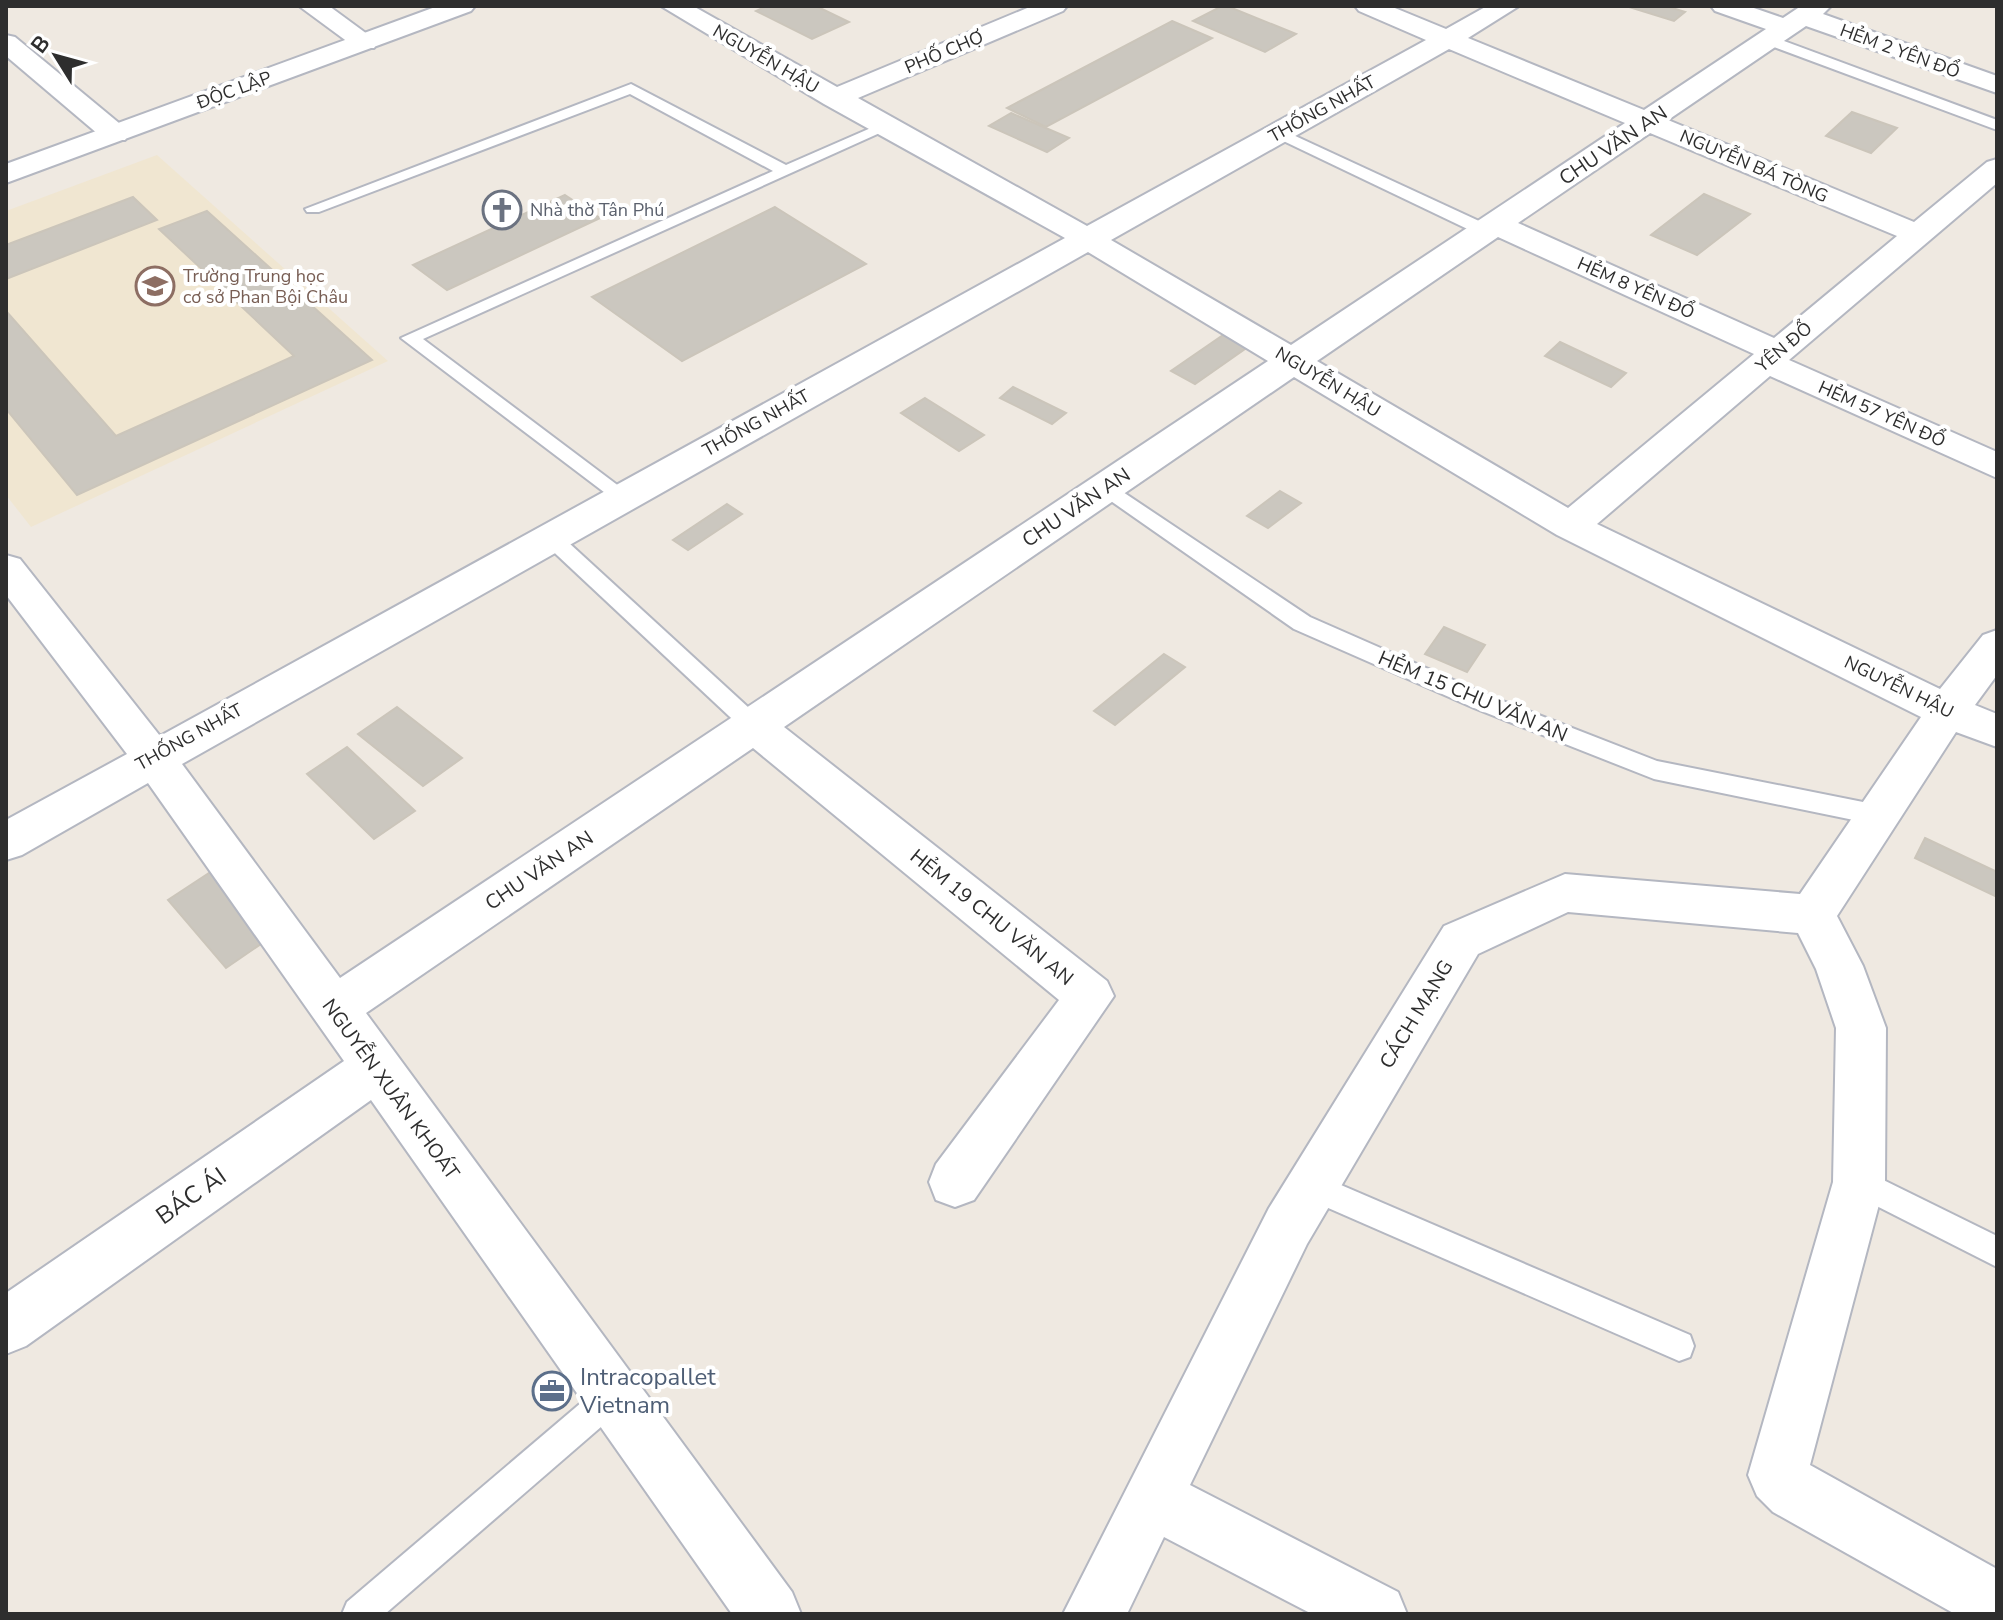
<svg xmlns="http://www.w3.org/2000/svg" width="2003" height="1620" font-family="'Nunito Sans',sans-serif">
	<rect width="100%" height="100%" fill="#efe9e1"/>
	<path fill="#f0e6d1" d="M 157,155 L 388,361 L 31,527 L 6,495 L 6,211 Z"/>
	<g fill="#cbc7bf" stroke="#cbc5ba" stroke-width="2">
		<path d="M 767,6 L 816,6 L 849,22 L 812,39 L 756,11 Z"/>
		<path d="M 1222,6 L 1227,6 L 1296,34 L 1265,52 L 1193,21 Z"/>
		<path d="M 1626,6 L 1666,6 L 1685,12 L 1674,21 Z"/>
		<path d="M 1172,21 L 1212,38 L 1046,127 L 1007,108 Z"/>
		<path d="M 1852,112 L 1897,128 L 1871,153 L 1826,136 Z"/>
		<path d="M 1011,113 L 1069,138 L 1047,152 L 989,126 Z"/>
		<path d="M 1704,194 L 1750,214 L 1697,255 L 1651,235 Z"/>
		<path d="M 565,195 L 600,218 L 447,290 L 413,265 Z"/>
		<path d="M 133,197 L 157,220 L 6,279 L 6,245 Z"/>
		<path d="M 775,207 L 866,264 L 682,361 L 592,297 Z"/>
		<path d="M 207,211 L 372,360 L 77,495 L 6,409 L 6,311 L 116,436 L 294,356 L 159,229 Z"/>
		<path d="M 1229,331 L 1252,344 L 1195,384 L 1171,371 Z"/>
		<path d="M 1560,342 L 1626,373 L 1611,387 L 1545,356 Z"/>
		<path d="M 1013,387 L 1066,413 L 1052,424 L 1000,398 Z"/>
		<path d="M 925,398 L 984,435 L 959,451 L 901,413 Z"/>
		<path d="M 1280,491 L 1301,503 L 1268,528 L 1247,516 Z"/>
		<path d="M 727,504 L 742,514 L 688,550 L 673,540 Z"/>
		<path d="M 1444,627 L 1485,645 L 1467,672 L 1425,654 Z"/>
		<path d="M 1164,654 L 1185,667 L 1115,725 L 1094,711 Z"/>
		<path d="M 397,707 L 462,758 L 423,786 L 358,734 Z"/>
		<path d="M 347,747 L 415,811 L 374,839 L 307,774 Z"/>
		<path d="M 1925,838 L 1997,872 L 1997,897 L 1915,858 Z"/>
		<path d="M 215,869 L 274,935 L 226,968 L 168,900 Z"/>
	</g>
	<g fill="none" stroke-linecap="round" stroke-linejoin="round">
		<defs>
			<g id="service">
				<path d="M 1763,37 L 1773,37 L 1997,120 L 1997,130 L 1763,43 Z"/>
				<path d="M 631,84 L 786,165 L 880,124 L 893,127 L 423,339 L 628,493 L 631,498 L 621,505 L 401,338 L 773,171 L 630,94 L 319,212 L 307,212 L 305,209 Z"/>
				<path d="M 1278,128 L 1492,227 L 1494,231 L 1492,235 L 1480,235 L 1273,136 L 1270,133 Z"/>
				<path d="M 1105,480 L 1310,617 L 1490,696 L 1657,761 L 1878,805 L 1887,808 L 1890,815 L 1887,822 L 1878,825 L 1654,779 L 1474,708 L 1294,629 L 1098,492 L 1095,487 Z"/>
				<path d="M 550,530 L 557,532 L 761,719 L 764,725 L 761,731 L 745,731 L 543,542 L 540,537 Z"/>
				<path d="M 1859,1168 L 1997,1236 L 1997,1267 L 1849,1192 L 1845,1182 L 1849,1172 Z"/>
				<path d="M 1313,1173 L 1690,1335 L 1694,1346 L 1690,1357 L 1679,1361 L 1303,1197 L 1299,1187 L 1303,1177 Z"/>
				<path d="M 613,1380 L 624,1385 L 629,1396 L 624,1407 L 385,1614 L 342,1614 L 347,1602 L 602,1385 Z"/>
			</g>
			<g id="minor">
				<path d="M 299,6 L 329,6 L 378,42 L 374,48 L 356,48 Z"/>
				<path d="M 661,6 L 693,6 L 837,87 L 1032,6 L 1067,6 L 1063,11 L 858,98 L 1087,226 L 1426,40 L 1359,11 L 1355,6 L 1390,6 L 1446,29 L 1487,6 L 1519,6 L 1468,38 L 1644,110 L 1766,29 L 1715,11 L 1711,6 L 1748,6 L 1783,18 L 1801,6 L 1831,6 L 1823,14 L 1997,76 L 1997,93 L 1806,26 L 1668,120 L 1914,222 L 1987,162 L 1997,159 L 1997,183 L 1789,360 L 1997,452 L 1997,478 L 1770,376 L 1597,524 L 1940,689 L 1983,635 L 1997,630 L 1997,675 L 1975,705 L 1997,714 L 1997,747 L 1956,732 L 1837,916 L 1863,966 L 1886,1028 L 1885,1182 L 1810,1465 L 1997,1569 L 1997,1614 L 1955,1614 L 1773,1512 L 1757,1496 L 1748,1475 L 1833,1182 L 1836,1028 L 1816,969 L 1798,933 L 1568,912 L 1478,954 L 1307,1244 L 1190,1485 L 1398,1592 L 1407,1614 L 1312,1614 L 1164,1537 L 1127,1614 L 1063,1614 L 1269,1208 L 1444,926 L 1565,874 L 1800,894 L 1921,717 L 1557,535 L 1294,377 L 784,727 L 1107,981 L 1114,996 L 974,1200 L 955,1207 L 936,1200 L 929,1182 L 936,1164 L 1059,1000 L 753,748 L 366,1013 L 792,1592 L 801,1614 L 732,1614 L 371,1100 L 26,1346 L 6,1354 L 6,1293 L 344,1061 L 148,783 L 22,855 L 6,860 L 6,820 L 127,754 L 6,595 L 6,555 L 20,559 L 160,736 L 1065,238 L 824,104 ZM 1449,49 L 1625,123 L 1291,345 L 1111,240 ZM 1650,133 L 1897,236 L 1774,338 L 1518,223 ZM 1498,237 L 1754,354 L 1568,508 L 1317,361 ZM 1088,252 L 1268,361 L 340,978 L 182,764 Z"/>
				<path d="M 6,35 L 15,37 L 125,128 L 129,134 L 125,140 L 105,140 L 6,56 Z"/>
			</g>
			<path id="tertiary" d="M 438,6 L 475,6 L 471,11 L 6,183 L 6,164 Z"/>
		</defs>
		<use href="#service" stroke="#b4b7c1" stroke-width="4"/>
		<use href="#minor" stroke="#b4b7c1" stroke-width="4"/>
		<use href="#tertiary" stroke="#b4b7c1" stroke-width="4"/>
		<use href="#service" fill="#fff" fill-rule="evenodd"/>
		<use href="#minor" fill="#fff" fill-rule="evenodd"/>
		<use href="#tertiary" fill="#fff" fill-rule="evenodd"/>
	</g>
	<defs>
		<symbol id="church-ring" viewBox="-11 -11 22 22"><circle r="9.5" fill="#fff" stroke="#6b7280" stroke-width="1.5"/><path d="M-1.2-6h2.4v3.5h3.3v2.4h-3.3V6h-2.4V-.1h-3.3v-2.4h3.3Z" fill="#6b7280"/></symbol>
		<symbol id="school-ring" viewBox="-11 -11 22 22"><circle r="9.5" fill="#fff" stroke="#8d6e63" stroke-width="1.5"/><path d="M0-5L7-2L0 1L-7-2ZM-4 1L0 2.5L4 1V4Q0 6-4 4Z" fill="#8d6e63"/></symbol>
		<symbol id="office-ring" viewBox="-11 -11 22 22"><circle r="9.5" fill="#fff" stroke="#5c6f8a" stroke-width="1.5"/><path d="M-6-3h4V-5.5h4V-3h4V5H-6ZM-1-4.5V-3h2v-1.5ZM-6 0V1H6V0Z" fill="#5c6f8a"/></symbol>
	</defs>
	<g fill-rule="evenodd">
		<use href="#church-ring" x="480" y="188" width="44" height="44"/>
		<use href="#school-ring" x="133" y="264" width="44" height="44"/>
		<use href="#office-ring" x="530" y="1369" width="44" height="44"/>
	</g>
	<g text-anchor="middle" stroke-width="8" stroke-linejoin="round" paint-order="stroke">
		<g font-size="18" fill="#2e2e2e" stroke="#fff">
			<text transform="translate(1900 51) rotate(20)" y="6">HẺM 2 YÊN ĐỔ</text>
			<text transform="translate(944 52) rotate(-23)" y="6">PHỐ CHỢ</text>
			<text transform="translate(766 59) rotate(30)" y="6">NGUYỄN HẬU</text>
			<text transform="translate(234 90) rotate(-20)" y="6">ĐỘC LẬP</text>
			<text transform="translate(1322 109) rotate(-29)" y="6">THỐNG NHẤT</text>
			<text transform="translate(1754 166) rotate(23)" y="6">NGUYỄN BÁ TÒNG</text>
			<text transform="translate(1636 288) rotate(24)" y="6">HẺM 8 YÊN ĐỔ</text>
			<text transform="translate(1784 347) rotate(-40)" y="6">YÊN ĐỔ</text>
			<text transform="translate(1328 382) rotate(31)" y="6">NGUYỄN HẬU</text>
			<text transform="translate(1882 414) rotate(24)" y="6">HẺM 57 YÊN ĐỔ</text>
			<text transform="translate(756 423) rotate(-29)" y="6">THỐNG NHẤT</text>
			<text transform="translate(1899 687) rotate(26)" y="6">NGUYỄN HẬU</text>
			<text transform="translate(189 737) rotate(-29)" y="6">THỐNG NHẤT</text>
		</g>
		<g font-size="18" fill="#5b616d" stroke="#fff" text-anchor="start">
			<text x="530" y="216">Nhà thờ Tân Phú</text>
		</g>
		<g font-size="18" fill="#785e54" stroke="#fff" text-anchor="start">
			<text x="183" y="282">Trường Trung học<tspan x="183" dy="21">cơ sở Phan Bội Châu</tspan></text>
		</g>
		<g font-size="20" fill="#2e2e2e" stroke="#fff">
			<text transform="translate(1613 145) rotate(-34)" y="7">CHU VĂN AN</text>
			<text transform="translate(1076 507) rotate(-34)" y="7">CHU VĂN AN</text>
			<text transform="translate(1473 696) rotate(23)" y="7">HẺM 15 CHU VĂN AN</text>
			<text transform="translate(539 870) rotate(-34)" y="7">CHU VĂN AN</text>
			<text transform="translate(992 917) rotate(39)" y="7">HẺM 19 CHU VĂN AN</text>
			<text transform="translate(1416 1014) rotate(-59)" y="7">CÁCH MẠNG</text>
			<text transform="translate(391 1089) rotate(54)" y="7">NGUYỄN XUÂN KHOÁT</text>
		</g>
		<g font-size="24" fill="#2e2e2e" stroke="#fff">
			<text transform="translate(191 1196) rotate(-35)" y="8">BÁC ÁI</text>
		</g>
		<g font-size="24" fill="#4e5e75" stroke="#fff" text-anchor="start">
			<text x="580" y="1385">Intracopallet<tspan x="580" dy="28">Vietnam</tspan></text>
		</g>
	</g>
	<rect width="2003" height="1620" fill="none" stroke="#2e2e2e" stroke-width="16"/>
	<g transform="translate(56 56) rotate(307)" stroke="#ffffff" stroke-width="6" paint-order="stroke">
	<path d="M0-6L14 30L0 20L-14 30Z" fill="#2e2e2e"/>
	<text y="-12" font-size="22" font-weight="bold" text-anchor="middle" fill="#2e2e2e">B</text>
	</g>
</svg>
